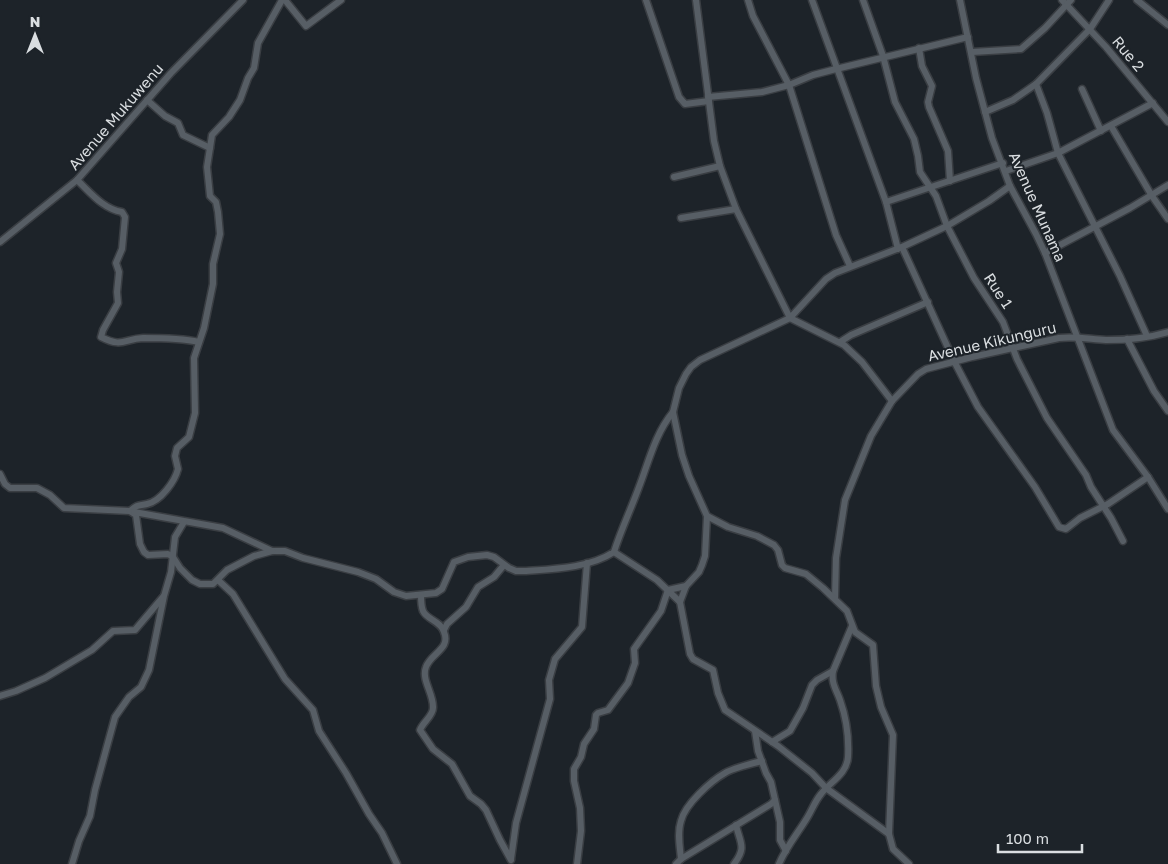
<svg xmlns="http://www.w3.org/2000/svg" width="1168" height="864" font-family="'Golos Text',sans-serif">
	<rect width="100%" height="100%" fill="#1d2329"/>
	<g fill="none" stroke-linecap="round" stroke-linejoin="round">
		<defs>
			<g id="minor">
				<path d="M 285,0 L 306,26 L 341,0"/>
				<path d="M 646,0 L 679,97 L 685,104 L 709,101"/>
				<path d="M 696,0 L 714,141 L 720,166 L 736,209 L 790,318 L 844,345 L 862,362 L 892,401"/>
				<path d="M 748,0 L 753,16 L 789,85 L 836,235 L 850,266"/>
				<path d="M 812,0 L 886,202 L 898,249"/>
				<path d="M 863,0 L 883,56 L 895,102 L 914,139 L 918,156 L 920,172 L 936,196 L 947,226 L 974,278 L 1003,322 L 1017,359 L 1047,418 L 1086,475 L 1091,487 L 1111,518 L 1123,541"/>
				<path d="M 960,0 L 976,78 L 992,138 L 1010,186 L 1036,234 L 1045,253 L 1113,430 L 1148,477 L 1168,509"/>
				<path d="M 1062,0 L 1106,47 L 1168,122"/>
				<path d="M 1137,0 L 1168,25"/>
				<path d="M 919,48 L 922,66 L 932,86 L 928,102 L 929,107 L 948,151 L 950,181"/>
				<path d="M 972,52 L 1021,49 L 1045,28 L 1071,0"/>
				<path d="M 1036,84 L 1047,113 L 1058,153 L 1120,276 L 1147,336"/>
				<path d="M 1082,89 L 1101,131"/>
				<path d="M 708,97 L 762,92 L 789,85 L 813,75 L 836,69 L 968,37"/>
				<path d="M 147,100 L 165,116 L 178,123 L 183,135 L 210,148"/>
				<path d="M 985,112 L 1013,100 L 1036,84 L 1090,29 L 1109,0"/>
				<path d="M 1111,126 L 1152,196 L 1168,219"/>
				<path d="M 1006,171 L 1058,153 L 1153,103"/>
				<path d="M 674,177 L 720,166"/>
				<path d="M 77,180 C 91,193 103,209 122,212 L 125,217 L 122,249 L 116,263 L 119,272 L 117,292 L 118,303 L 103,330 L 101,337 C 122,348 124,339 143,338 C 161,338 181,338 199,342"/>
				<path d="M 886,202 L 1003,163"/>
				<path d="M 681,218 L 736,209"/>
				<path d="M 0,242 L 77,180 L 171,73 L 243,0"/>
				<path d="M 902,247 L 954,361 L 978,407 L 1035,487 L 1059,527 L 1066,529 L 1080,518 L 1108,504 L 1148,477"/>
				<path d="M 1045,253 L 1130,208 L 1168,185"/>
				<path d="M 1127,339 L 1154,391 L 1168,411"/>
				<path d="M 840,342 L 851,335 L 928,302"/>
				<path d="M 0,474 L 5,484 L 10,488 L 37,488 L 50,495 L 64,508 L 130,511 L 136,515 L 140,544 L 144,552 L 148,555 L 168,554 L 173,557 L 180,568 L 192,580 L 200,584 L 213,584 L 227,570 L 254,556 L 272,551 L 285,551 L 303,558 L 358,572 L 376,579 L 394,592 L 406,596 L 436,593 L 442,589 L 454,562 L 468,557 L 487,555 L 494,557 L 509,568 L 516,571 L 526,571 C 555,569 589,568 614,552 C 621,530 631,509 639,487 C 649,461 655,434 673,412"/>
				<path d="M 130,511 C 138,504 138,506 147,504 C 161,501 175,481 178,469 L 175,456 L 177,448 L 189,437 L 195,413 L 194,358 L 204,328 L 213,284 L 213,264 L 220,234 L 218,212 L 216,202 L 210,196 L 207,167 L 212,135 L 229,117 L 240,100 L 248,78 L 254,68 L 258,43 L 282,0"/>
				<path d="M 134,512 L 223,528 L 272,551"/>
				<path d="M 707,516 L 705,556 L 702,565 L 699,572 L 686,586 L 680,602 L 690,654 L 693,659 L 713,670 L 718,693 L 725,710 L 778,746 L 812,773 L 826,788 L 889,834"/>
				<path d="M 614,552 L 657,580 L 680,602"/>
				<path d="M 218,580 L 233,594 L 285,679 L 313,710 L 319,731 L 346,773 L 369,814 L 382,833 L 397,864"/>
				<path d="M 421,595 C 421,600 421,606 423,611 C 427,620 441,621 444,632 C 451,649 431,653 426,667 C 421,680 434,694 433,708 C 433,716 423,722 420,730 L 433,749 L 452,764 L 470,796 L 481,804 L 486,810 L 500,840 L 511,860"/>
				<path d="M 835,598 L 836,558 L 845,500 L 871,436 L 892,401 L 918,374 L 926,369 L 972,357 L 1059,338 C 1075,336 1089,339 1106,340 C 1126,340 1148,338 1168,332"/>
				<path d="M 444,630 L 447,624 L 466,607 L 478,587 L 494,577 L 504,565"/>
				<path d="M 0,696 L 16,691 L 45,678 L 92,650 L 113,631 L 135,630 L 163,597"/>
				<path d="M 755,731 L 758,751 L 766,773 L 771,782 L 780,822 L 780,840 L 786,851"/>
				<path d="M 772,742 L 790,731 L 803,708 L 812,685 L 817,680 L 833,671"/>
				<path d="M 511,859 L 516,823 L 550,699 L 549,680 L 555,659 L 582,627 L 587,563"/>
				<path d="M 681,859 C 680,847 677,833 681,821 C 685,804 711,781 725,773 C 731,769 753,763 762,761"/>
				<path d="M 72,864 L 79,841 L 90,816 L 95,790 L 115,717 L 129,697 L 141,687 L 149,670 L 164,596 L 171,572 L 175,537 L 184,522"/>
				<path d="M 577,864 L 581,831 L 580,808 L 574,781 L 574,769 L 581,757 L 584,744 L 594,729 L 596,715 L 598,713 L 608,710 L 628,683 L 635,663 L 634,649 L 661,611 L 668,590 L 686,586"/>
				<path d="M 676,864 L 681,859 L 771,804 L 775,800"/>
				<path d="M 734,864 C 747,847 740,843 736,825"/>
				<path d="M 779,864 C 786,847 798,833 807,818 C 812,810 815,801 821,794 C 830,782 847,774 848,757 C 849,739 846,717 840,700 C 836,689 831,683 833,671 L 852,626"/>
				<path d="M 909,864 L 893,849 L 889,834 L 893,735 L 881,707 L 876,686 L 873,645 L 855,632 L 847,611 L 823,588 L 806,574 L 785,568 L 782,565 L 778,550 L 774,545 L 757,536 L 728,527 L 707,516 L 689,476 L 682,455 L 673,412 L 679,388 L 686,374 L 691,367 L 700,360 L 790,318 L 826,279 L 835,273 L 902,247 L 947,226 L 989,201 L 1010,186"/>
			</g>
		</defs>
		<use href="#minor" stroke="#3a3e43" stroke-width="9"/>
		<use href="#minor" stroke="#575e65" stroke-width="6"/>
	</g>
	<g text-anchor="middle" stroke-width="4" stroke-linejoin="round" paint-order="stroke">
		<g font-size="15" fill="#dadee1" stroke="#1d2329">
			<text transform="translate(1128 54) rotate(50)" y="5">Rue 2</text>
			<text transform="translate(116 117) rotate(-49)" y="5">Avenue Mukuwenu</text>
			<text transform="translate(1037 207) rotate(66)" y="5">Avenue Munama</text>
			<text transform="translate(998 291) rotate(57)" y="5">Rue 1</text>
			<text transform="translate(992 342) rotate(-13)" y="5">Avenue Kikunguru</text>
		</g>
	</g>
	<g transform="translate(35 35)" stroke="#1d2329" stroke-width="4" paint-order="stroke">
	<path d="M0-4L9 19L0 12L-9 19Z" fill="#dadee1"/>
	<text y="-8" font-size="14" font-weight="bold" text-anchor="middle" fill="#dadee1">N</text>
	</g>
	<path d="M998 844v8h84v-8" fill="none" stroke="#dadee1" stroke-width="2.5"/>
	<text x="1006" y="844" font-size="15" fill="#dadee1" stroke="#1d2329" stroke-width="4" paint-order="stroke">100 m</text>
</svg>
